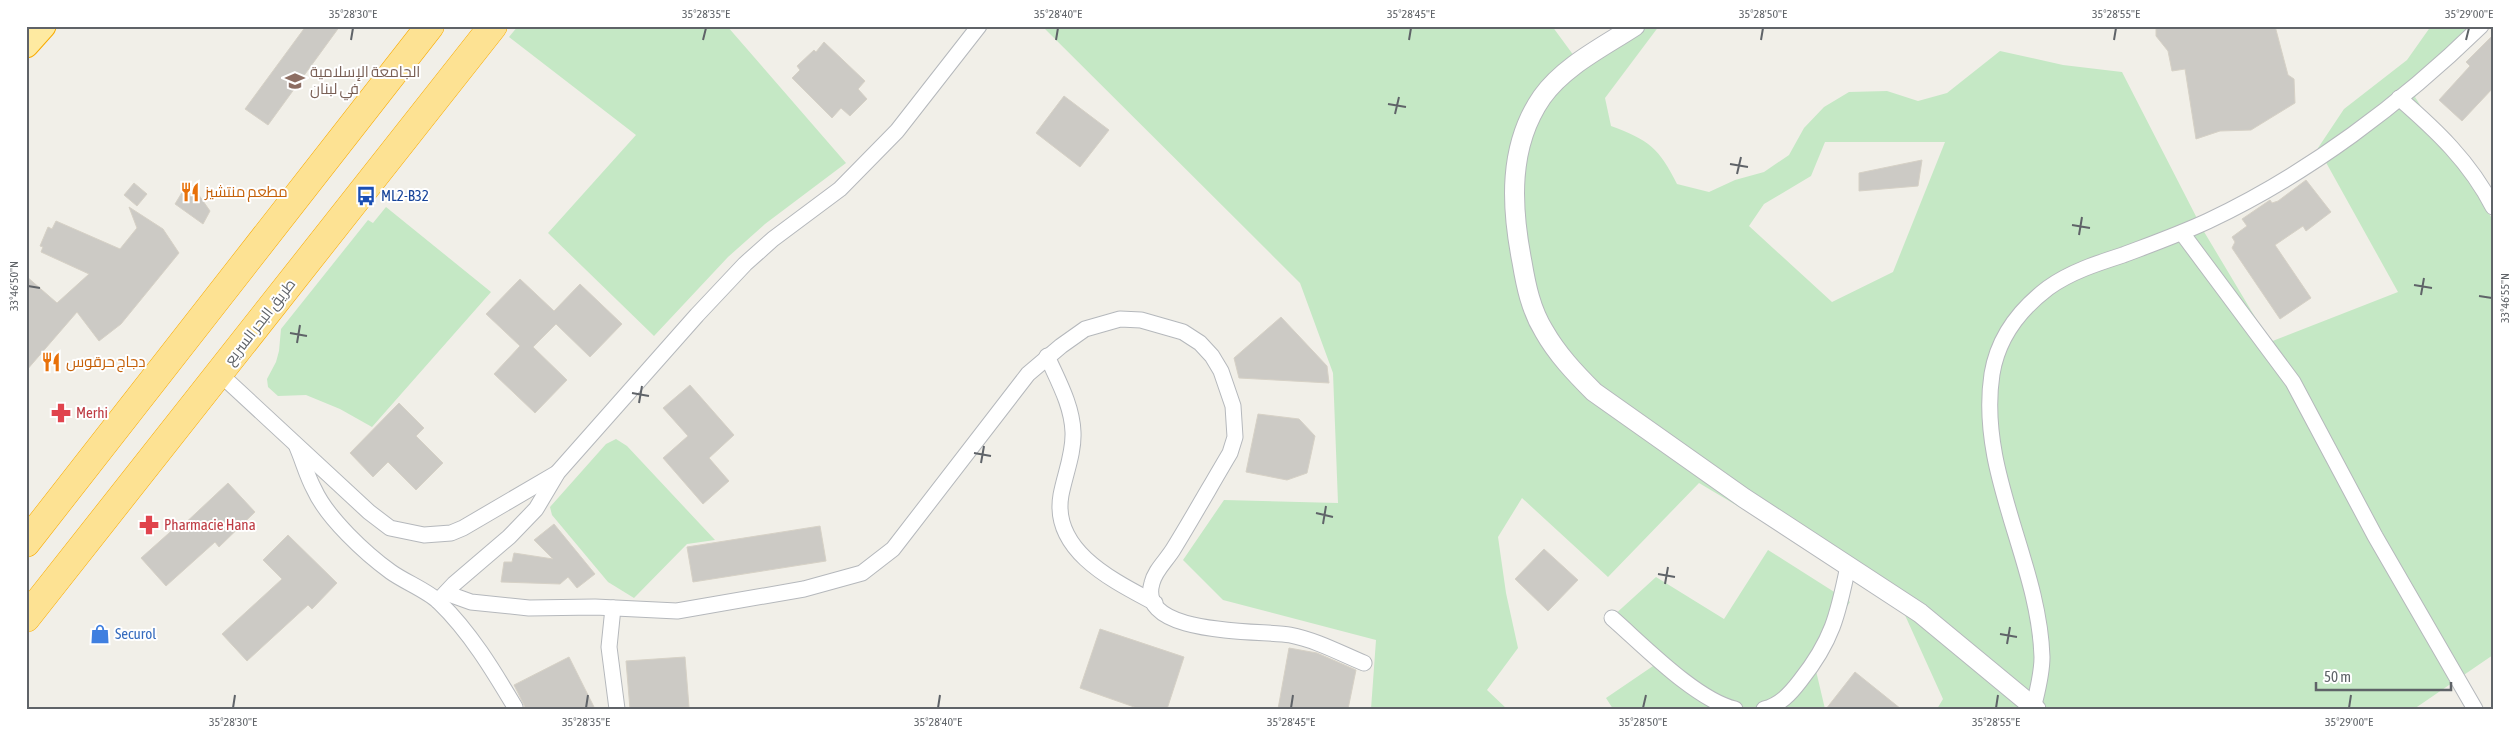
<svg xmlns="http://www.w3.org/2000/svg" width="2519" height="735" font-family="'Asap Condensed',Cairo,sans-serif">
	<rect width="100%" height="100%" fill="#f1efe8"/>
	<g fill="#c5e8c5" fill-rule="evenodd">
		<path d="M 518,26 L 727,26 L 846,163 L 765,224 L 728,257 L 654,336 L 548,233 L 636,135 L 509,37 Z"/>
		<path d="M 1042,26 L 1552,26 L 1577,60 L 1615,26 L 1659,26 L 1605,98 L 1611,126 C 1649,140 1659,148 1677,184 L 1709,192 L 1735,180 L 1764,172 L 1789,155 L 1804,128 L 1824,107 L 1849,92 L 1887,91 L 1918,101 L 1947,93 L 2000,51 L 2063,65 L 2122,72 L 2203,230 L 2270,342 L 2398,292 L 2318,148 L 2344,109 L 2407,60 L 2431,26 L 2478,26 L 2415,97 L 2493,220 L 2493,655 L 2414,709 L 1937,709 L 1943,699 L 1899,602 L 1699,483 L 1608,577 L 1522,498 L 1498,537 L 1506,593 L 1518,648 L 1487,690 L 1507,709 L 1371,709 L 1376,640 L 1223,600 L 1183,560 L 1224,500 L 1338,503 L 1333,373 L 1300,283 ZM 1825,142 L 1945,142 L 1893,272 L 1832,302 L 1749,226 L 1764,204 L 1811,176 Z"/>
		<path d="M 386,207 L 491,292 L 372,427 L 340,409 L 306,395 L 278,396 L 268,387 L 267,379 L 276,362 L 279,351 L 281,329 L 368,220 L 373,223 Z"/>
		<path d="M 616,439 L 627,446 L 715,540 L 687,544 L 634,598 L 608,582 L 552,515 L 550,507 L 606,444 Z"/>
		<path d="M 1768,550 L 1850,602 L 1813,658 L 1825,709 L 1613,709 L 1606,698 L 1656,664 L 1612,617 L 1656,577 L 1724,619 Z"/>
	</g>
	<g fill="#cccac5" stroke="#d6d1c6">
		<path d="M 306,26 L 340,26 L 268,125 L 245,109 Z"/>
		<path d="M 2156,26 L 2275,26 L 2288,75 L 2294,79 L 2295,103 L 2251,130 L 2220,131 L 2196,139 L 2185,69 L 2172,71 L 2168,51 L 2156,36 Z"/>
		<path d="M 2493,35 L 2493,88 L 2462,121 L 2439,100 L 2470,66 L 2466,62 Z"/>
		<path d="M 824,42 L 865,81 L 858,89 L 867,99 L 850,116 L 841,108 L 832,118 L 792,78 L 800,70 L 797,66 L 814,50 L 816,52 Z"/>
		<path d="M 1064,96 L 1109,130 L 1080,167 L 1036,133 Z"/>
		<path d="M 1922,160 L 1918,186 L 1859,191 L 1859,173 Z"/>
		<path d="M 2306,180 L 2331,212 L 2306,231 L 2303,226 L 2275,245 L 2311,298 L 2280,319 L 2232,248 L 2235,242 L 2232,237 L 2247,226 L 2242,219 L 2270,200 L 2272,203 L 2278,201 Z"/>
		<path d="M 189,181 L 210,211 L 203,224 L 175,204 Z"/>
		<path d="M 134,183 L 147,194 L 137,206 L 124,195 Z"/>
		<path d="M 129,207 L 163,229 L 179,253 L 121,324 L 99,341 L 77,312 L 26,371 L 26,276 L 57,303 L 89,274 L 41,252 L 43,247 L 40,246 L 48,227 L 52,229 L 56,221 L 120,249 L 137,228 Z"/>
		<path d="M 520,279 L 554,311 L 580,284 L 622,324 L 590,357 L 556,324 L 533,347 L 567,380 L 535,413 L 494,374 L 520,346 L 486,314 Z"/>
		<path d="M 1281,317 L 1327,366 L 1329,383 L 1239,378 L 1234,358 Z"/>
		<path d="M 690,385 L 734,435 L 709,458 L 729,481 L 703,504 L 663,458 L 688,436 L 663,408 Z"/>
		<path d="M 399,403 L 424,428 L 416,436 L 443,463 L 416,490 L 388,462 L 373,477 L 350,453 Z"/>
		<path d="M 1258,414 L 1299,419 L 1315,436 L 1307,473 L 1287,480 L 1246,472 Z"/>
		<path d="M 228,483 L 255,512 L 219,547 L 215,542 L 166,586 L 141,558 L 178,525 L 180,528 Z"/>
		<path d="M 554,524 L 595,574 L 577,588 L 568,577 L 560,584 L 501,582 L 504,562 L 512,562 L 514,553 L 553,559 L 534,540 Z"/>
		<path d="M 820,526 L 826,561 L 693,582 L 687,547 Z"/>
		<path d="M 288,535 L 337,583 L 312,609 L 308,605 L 247,661 L 222,634 L 282,579 L 263,560 Z"/>
		<path d="M 1544,549 L 1578,580 L 1548,611 L 1515,579 Z"/>
		<path d="M 1100,629 L 1184,657 L 1167,709 L 1140,709 L 1080,688 Z"/>
		<path d="M 1289,648 L 1317,653 L 1356,670 L 1348,709 L 1278,709 Z"/>
		<path d="M 569,657 L 595,709 L 526,709 L 514,685 Z"/>
		<path d="M 685,657 L 689,707 L 630,709 L 626,661 Z"/>
		<path d="M 1855,672 L 1901,709 L 1826,709 Z"/>
	</g>
	<g fill="none" stroke-linecap="round" stroke-linejoin="round">
		<defs>
			<g id="minor">
				<path d="M 2399,98 C 2436,130 2470,162 2493,207"/>
				<path d="M 2182,233 L 2293,382 L 2375,536 L 2475,709"/>
				<path d="M 1047,356 C 1058,381 1072,405 1073,432 C 1074,453 1065,474 1061,495 C 1051,551 1114,581 1155,603"/>
				<path d="M 220,374 L 369,512 L 390,528 L 424,535 L 451,533 L 463,528 L 557,473"/>
				<path d="M 297,447 C 303,461 307,476 314,489 C 327,518 366,554 391,572 C 405,582 428,591 439,602 C 470,632 493,670 515,707 L 514,709"/>
				<path d="M 446,593 L 471,602 L 529,608 L 595,607 L 677,611 L 804,589 L 862,573 L 893,549 L 1028,374 L 1061,346 L 1085,329 L 1120,319 L 1141,320 L 1183,332 L 1200,343 L 1212,356 L 1221,371 L 1233,406 L 1235,437 L 1230,453 C 1211,485 1193,517 1174,548 C 1167,560 1155,570 1152,583 C 1136,637 1263,630 1290,635 C 1316,640 1340,653 1364,663"/>
				<path d="M 438,601 L 454,584 L 509,537 L 536,509 L 558,472 L 697,315 L 745,264 L 773,239 L 840,189 L 897,131 L 979,26"/>
				<path d="M 613,608 L 609,647 L 617,709"/>
				<path d="M 1612,618 C 1643,645 1696,700 1735,709"/>
				<path d="M 1764,709 C 1780,705 1790,694 1800,681 C 1832,641 1838,615 1848,566"/>
				<path d="M 2033,709 C 2037,692 2042,675 2042,657 C 2039,561 1977,472 1992,374 C 1998,337 2019,310 2048,288 C 2070,272 2098,263 2123,255 C 2152,244 2180,234 2208,221 C 2308,174 2402,103 2481,26"/>
			</g>
			<path id="tertiary" d="M 1635,26 C 1603,47 1564,66 1542,97 C 1508,146 1511,206 1522,262 C 1526,286 1531,310 1544,331 C 1557,354 1575,373 1594,392 L 1744,498 L 1920,613 L 2036,709"/>
			<path id="trunk" d="M 26,45 L 43,26"/>
			<g id="motorway">
				<path d="M 26,543 L 430,26"/>
				<path d="M 26,618 L 493,26"/>
			</g>
		</defs>
		<use href="#minor" stroke="#b5b8bc" stroke-width="17"/>
		<use href="#tertiary" stroke="#b5b8bc" stroke-width="21"/>
		<use href="#trunk" stroke="#f9ab00" stroke-width="27"/>
		<use href="#motorway" stroke="#f9ab00" stroke-width="29"/>
		<use href="#minor" stroke="#fff" stroke-width="15"/>
		<use href="#tertiary" stroke="#fff" stroke-width="19"/>
		<use href="#trunk" stroke="#feeaa1" stroke-width="25"/>
		<use href="#motorway" stroke="#fde293" stroke-width="28"/>
	</g>
	<path fill="none" stroke="#5f6368" stroke-width="2" d="M 351,40 L 353,28M 703,40 L 706,28M 1056,40 L 1058,28M 1409,40 L 1411,28M 1761,40 L 1763,28M 2114,40 L 2116,28M 2466,40 L 2469,28M 1388,104 L 1406,107M 1395,114 L 1399,97M 1730,164 L 1748,167M 1737,174 L 1741,157M 2072,225 L 2090,228M 2079,235 L 2082,217M 2414,285 L 2432,288M 28,286 L 40,288M 2421,295 L 2424,278M 2479,296 L 2492,298M 290,333 L 307,336M 297,343 L 300,325M 632,393 L 649,396M 639,403 L 642,386M 974,453 L 991,456M 981,463 L 984,446M 1316,513 L 1333,517M 1323,524 L 1326,506M 1658,574 L 1675,577M 1665,584 L 1668,567M 2000,634 L 2017,637M 2007,644 L 2010,627M 233,708 L 235,695M 586,708 L 588,695M 938,708 L 940,695M 1291,708 L 1293,695M 1643,708 L 1646,695M 1996,708 L 1998,695M 2349,708 L 2351,695"/>
	<defs>
		<symbol id="university-bare" viewBox="-9 -9 18 18"><path d="M0-5L7-2L0 1L-7-2ZM-4 1L0 2.5L4 1V4Q0 6-4 4Z" fill="#8d6e63" stroke="#fff" stroke-width="2.5" paint-order="stroke"/></symbol>
		<symbol id="restaurant-bare" viewBox="-9 -9 18 18"><path d="M-5-6h1v4h1v-4h1v4h1v-4h1v5L-1.5 .5V6h-2V.5L-5-1ZM5-6V6H3V1.5H1.5Q1.5-4 5-6Z" fill="#e8710a" stroke="#fff" stroke-width="2.5" paint-order="stroke"/></symbol>
		<symbol id="bus-bare" viewBox="-9 -9 18 18"><path d="M-5-6H5V4H4V6H2V4H-2V6H-4V4H-5ZM-3.5-4V0h7V-4ZM-3.5 1.2v1.5H-2V1.2ZM2 1.2v1.5H3.5V1.2Z" fill="#1a4fb4" stroke="#fff" stroke-width="2.5" paint-order="stroke"/></symbol>
		<symbol id="pharmacy-bare" viewBox="-9 -9 18 18"><path d="M-2-6h4v4h4v4h-4v4h-4v-4h-4v-4h4Z" fill="#e0444e" stroke="#fff" stroke-width="2.5" paint-order="stroke"/></symbol>
		<symbol id="shop-bare" viewBox="-9 -9 18 18"><path d="M-5-2.5h2.3a2.7 3.5 0 0 1 5.4 0H5L5.5 6h-11ZM-1.5-2.5h3a1.5 2.3 0 0 0-3 0Z" fill="#3f7fe0" stroke="#fff" stroke-width="2.5" paint-order="stroke"/></symbol>
	</defs>
	<g fill-rule="evenodd">
		<use href="#university-bare" x="281" y="67" width="28" height="28"/>
		<use href="#restaurant-bare" x="176" y="178" width="28" height="28"/>
		<use href="#bus-bare" x="352" y="182" width="28" height="28"/>
		<use href="#restaurant-bare" x="37" y="348" width="28" height="28"/>
		<use href="#pharmacy-bare" x="47" y="399" width="28" height="28"/>
		<use href="#pharmacy-bare" x="135" y="511" width="28" height="28"/>
		<use href="#shop-bare" x="86" y="620" width="28" height="28"/>
	</g>
	<g text-anchor="middle" stroke-width="4" stroke-linejoin="round" paint-order="stroke">
		<g font-size="15" fill="#785e54" stroke="#fff" text-anchor="start">
			<text x="310" y="77">الجامعة الإسلامية<tspan x="310" dy="17">في لبنان</tspan></text>
		</g>
		<g font-size="15" fill="#c56008" stroke="#fff" text-anchor="start">
			<text x="205" y="197">مطعم منتشيز</text>
			<text x="66" y="367">دجاج حرقوس</text>
		</g>
		<g font-size="15" fill="#164399" stroke="#fff" text-anchor="start">
			<text x="381" y="201">ML2-B32</text>
		</g>
		<g font-size="15" fill="#5f6368" stroke="#fff">
			<text transform="translate(260 322) rotate(-52)" y="5">طريق البحر السريع</text>
		</g>
		<g font-size="15" fill="#be3a42" stroke="#fff" text-anchor="start">
			<text x="76" y="418">Merhi</text>
			<text x="164" y="530">Pharmacie Hana</text>
		</g>
		<g font-size="15" fill="#366cbe" stroke="#fff" text-anchor="start">
			<text x="115" y="639">Securol</text>
		</g>
	</g>
	<rect width="2519" height="735" fill="none" stroke="#ffffff" stroke-width="55"/>
	<path d="M2316 682v8h135v-8" fill="none" stroke="#5f6368" stroke-width="2.5"/>
	<text x="2324" y="682" font-size="15" fill="#5f6368" stroke="#ffffff" stroke-width="4" paint-order="stroke">50 m</text>
	<rect x="28" y="28" width="2464" height="680" fill="none" stroke="#5f6368" stroke-width="2"/>
	<g font-size="12" text-anchor="middle" fill="#5f6368">
		<text x="353" y="18">35°28'30"E</text>
		<text x="706" y="18">35°28'35"E</text>
		<text x="1058" y="18">35°28'40"E</text>
		<text x="1411" y="18">35°28'45"E</text>
		<text x="1763" y="18">35°28'50"E</text>
		<text x="2116" y="18">35°28'55"E</text>
		<text x="2469" y="18">35°29'00"E</text>
		<text transform="translate(14 286) rotate(-90)" y="4">33°46'50"N</text>
		<text transform="translate(2505 298) rotate(-90)" y="4">33°46'55"N</text>
		<text x="233" y="726">35°28'30"E</text>
		<text x="586" y="726">35°28'35"E</text>
		<text x="938" y="726">35°28'40"E</text>
		<text x="1291" y="726">35°28'45"E</text>
		<text x="1643" y="726">35°28'50"E</text>
		<text x="1996" y="726">35°28'55"E</text>
		<text x="2349" y="726">35°29'00"E</text>
	</g>
</svg>
